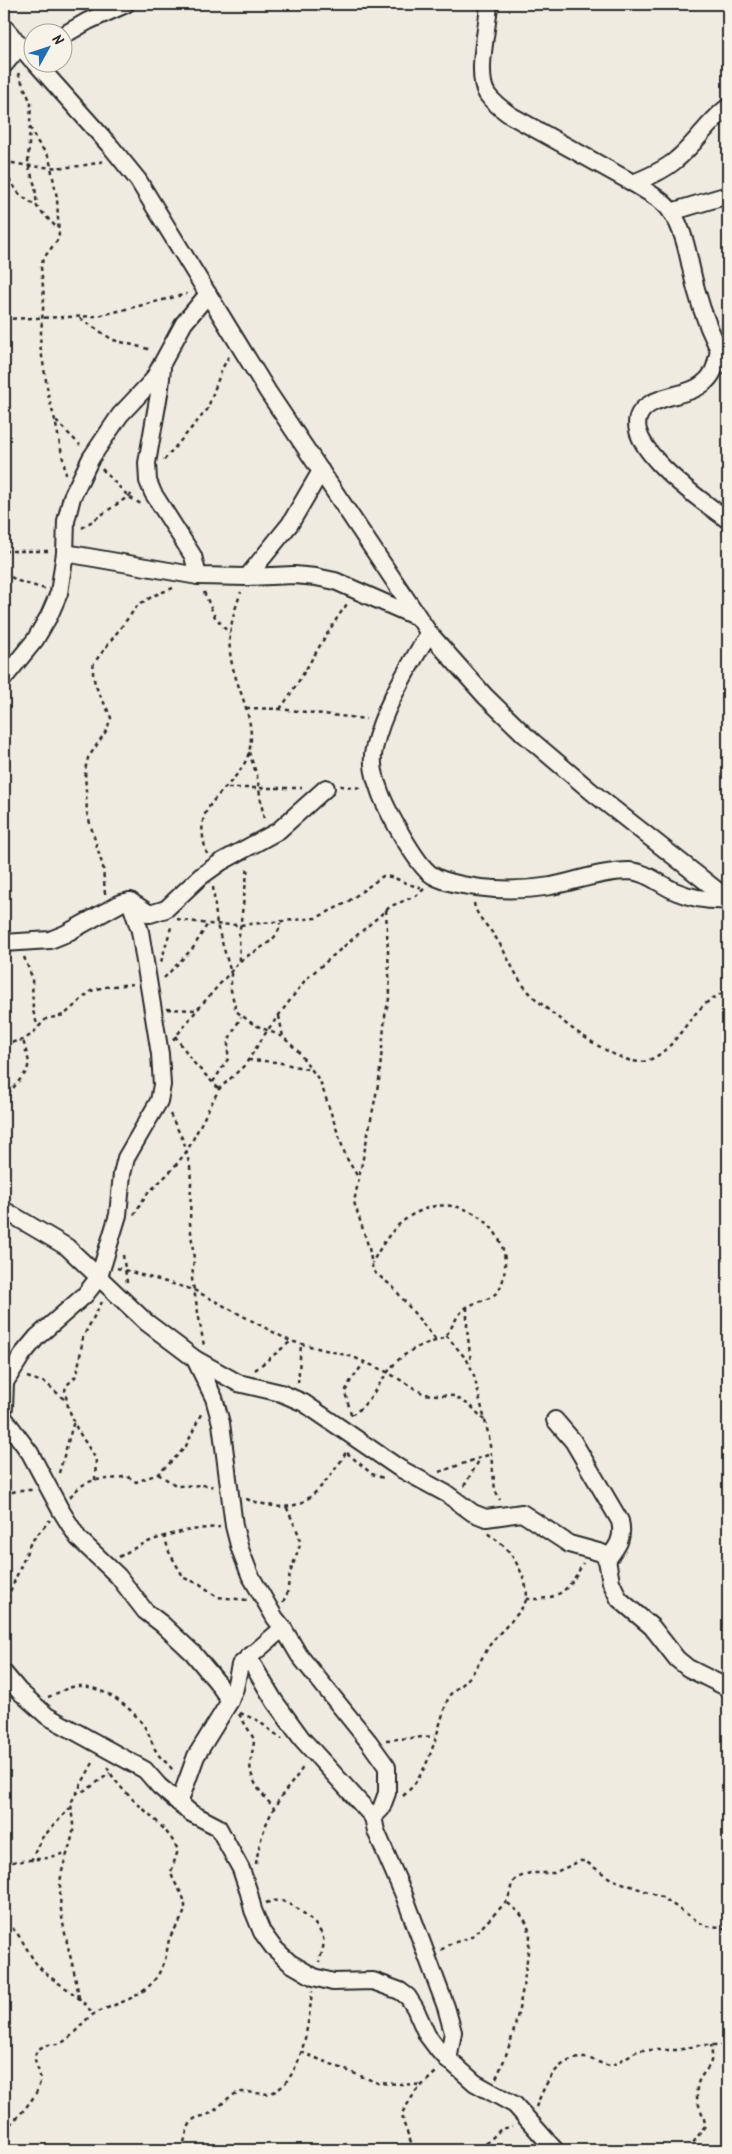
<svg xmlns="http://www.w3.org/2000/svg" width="732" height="2154" font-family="Kalam,sans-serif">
	<rect width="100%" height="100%" fill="#efebe0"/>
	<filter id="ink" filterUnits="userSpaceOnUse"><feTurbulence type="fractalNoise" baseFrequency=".02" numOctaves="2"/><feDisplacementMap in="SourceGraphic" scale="10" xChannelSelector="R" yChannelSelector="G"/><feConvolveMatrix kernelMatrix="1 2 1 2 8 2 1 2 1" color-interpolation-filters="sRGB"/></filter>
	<g filter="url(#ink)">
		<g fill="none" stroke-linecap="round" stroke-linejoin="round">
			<defs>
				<g id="minor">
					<path d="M 489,4 C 488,28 475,74 487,94 C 493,103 502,109 510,115 L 633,183 C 646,191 664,200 672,213 C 687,235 689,264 696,289 C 703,316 714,342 728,366"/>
					<path d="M 4,27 L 32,60"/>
					<path d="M 62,36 L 88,21 L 126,4"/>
					<path d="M 35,62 L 112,148 L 138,180 L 268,392 L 429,633 L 485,696 L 525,735 L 592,792 L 728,899"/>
					<path d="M 4,65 L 20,46"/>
					<path d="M 633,183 C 648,177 665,170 677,159 C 696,143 708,122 728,107"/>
					<path d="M 671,212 L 728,195"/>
					<path d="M 719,349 C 717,361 715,373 706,381 C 692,395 667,394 650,404 C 601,433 706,504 728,520"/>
					<path d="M 162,368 L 160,388 L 147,463 L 148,481 L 153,493 L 193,556 L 198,576"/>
					<path d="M 65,553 L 198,576 L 247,577 L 294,575 L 316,577 L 335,581 L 417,617"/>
					<path d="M 247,577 L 290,524 L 321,471"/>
					<path d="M 429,633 C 408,669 383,707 374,749 C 371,761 374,777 379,789 C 385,808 417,866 432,875 C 446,884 478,888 495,889 C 513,890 533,889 551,886 C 576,881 603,871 629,871 C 648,872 660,885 677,892 C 694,899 710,901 728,900"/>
					<path d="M 4,678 L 35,640 L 49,616 L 59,593 L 65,553 L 66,521 L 72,497 L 91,458 L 120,415 L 153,380 L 184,323 L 208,294"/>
					<path d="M 4,943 L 50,940 L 65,934 L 121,903 L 130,901 L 150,914 L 166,909 L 200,877 L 221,862 L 278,831 L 326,788"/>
					<path d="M 4,1210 L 67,1247 L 146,1322 L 195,1359 L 238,1383 L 281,1393 L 304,1403 L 399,1468 L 447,1494 L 473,1513 L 486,1518 L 522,1513 L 569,1544 L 602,1553 L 607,1560 L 611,1582 L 619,1599 L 652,1627 L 677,1659 L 688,1668 L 728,1688"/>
					<path d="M 195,1359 L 214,1398 L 221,1423 L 234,1526 L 240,1549 L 250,1575 L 275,1618 L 283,1628 L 299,1655 L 369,1742 L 387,1767 L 387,1793 L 381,1809 L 373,1817 L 376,1831 L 404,1895 L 446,2007 L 453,2032 L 448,2061"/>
					<path d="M 4,1384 L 22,1355 L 37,1337 L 85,1295 L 99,1277 L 118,1215 L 122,1174 L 126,1158 L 159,1101 L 162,1085 L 160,1054 L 140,931 L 130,901"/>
					<path d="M 4,1408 L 5,1382"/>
					<path d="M 4,1418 L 30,1453 L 60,1509 L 78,1538 L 118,1576 L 145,1611 L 162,1624 L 193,1653 L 217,1682 L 230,1701"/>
					<path d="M 555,1420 L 573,1441 L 620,1521 C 624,1538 618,1546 607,1560"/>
					<path d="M 248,1657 L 275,1702 L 302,1739 L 373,1817"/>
					<path d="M 4,1673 L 19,1691 L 47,1716 L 145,1770 L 159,1786 L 191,1813 L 218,1827 L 241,1869 L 249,1893 L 253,1910 L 262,1932 L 273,1947 L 290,1963 L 314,1977 L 333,1982 L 373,1981 L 400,1991 L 408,1997 L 415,2008 L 427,2035 L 439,2051 L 475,2083 L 515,2105 L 555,2150"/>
					<path d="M 179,1803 L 196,1756 L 230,1701 L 235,1688 L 240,1665 L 283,1628"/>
				</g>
			</defs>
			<use href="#minor" stroke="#2b2b2b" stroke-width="20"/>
			<g stroke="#2b2b2b" stroke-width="2.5" stroke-dasharray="4 4" stroke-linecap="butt">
				<path d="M 18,73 L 31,103 L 28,164 L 35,186 L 37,207 L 57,228"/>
				<path d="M 30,127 L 36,140 L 49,157 L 57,198 L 59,238 L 43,259 L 41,267 L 44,298 L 40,344 L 49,399 L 55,420 L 66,474"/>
				<path d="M 4,161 C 36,169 72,170 104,161"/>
				<path d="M 4,172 L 20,195 L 36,206"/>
				<path d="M 80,318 L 113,340 L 152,350"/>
				<path d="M 4,319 L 98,316 L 187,294"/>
				<path d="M 56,421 L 80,445"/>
				<path d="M 164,460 L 207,410 L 222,369 L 229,356"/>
				<path d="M 102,469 L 129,497 L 141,504"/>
				<path d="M 82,528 L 135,492"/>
				<path d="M 4,551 L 49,551"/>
				<path d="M 4,573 L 18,581 L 45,589"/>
				<path d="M 204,592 L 215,617 L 229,633"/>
				<path d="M 246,708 L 280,709 L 366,719"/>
				<path d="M 280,709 C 305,675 322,638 347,604"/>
				<path d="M 249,752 L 257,776 L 264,820"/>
				<path d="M 340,786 L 362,788"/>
				<path d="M 228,788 L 302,788"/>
				<path d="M 207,854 C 204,844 201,832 203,821 C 207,797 242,780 249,752 C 258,718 233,685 230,652 C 228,632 234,611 241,592"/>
				<path d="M 213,887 L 217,925 L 231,973 L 231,990 L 236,1011 L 253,1024 L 283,1037 L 297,1050 L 320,1081 L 346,1157 L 358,1177"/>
				<path d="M 105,894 L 103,867 L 87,813 L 85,770 L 88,758 L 106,731 L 111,718 C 104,699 89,683 94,663 L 138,605 L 155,595 L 173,588"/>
				<path d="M 474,903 C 476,916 487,925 494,935 C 507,953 513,974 528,991 C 545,1010 620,1070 646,1061 C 674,1052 684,1022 705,1004 C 712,998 720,994 728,991"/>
				<path d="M 386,910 L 390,994 L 385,1016 L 379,1080 L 354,1202 L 369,1248 L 373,1271 L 393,1287 L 436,1340"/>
				<path d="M 177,919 L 208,924 L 240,925 L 316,918 L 346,903 L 383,876 C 397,876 407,886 421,887"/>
				<path d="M 24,957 L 32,977 L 33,1011 L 38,1027"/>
				<path d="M 240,961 C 254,950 280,942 280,923"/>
				<path d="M 161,962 L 172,924"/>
				<path d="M 164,978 L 193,948 L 207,925"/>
				<path d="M 167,1009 L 197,1010"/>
				<path d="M 279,1016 L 283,1037"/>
				<path d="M 175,1036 L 194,1063 L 219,1089"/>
				<path d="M 173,1040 L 197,1010 L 240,961 L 239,936 L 248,866"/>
				<path d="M 4,1044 L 23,1040 L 32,1034 L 46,1019 L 64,1015 L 91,991 L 104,987 L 133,984"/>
				<path d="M 248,1060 L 277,1062 L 311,1070"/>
				<path d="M 213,1082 L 228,1059 L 228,1041 L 241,1017"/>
				<path d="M 170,1114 L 184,1142 L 190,1167 L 191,1182 L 190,1223 L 194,1259 L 192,1279 L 204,1346"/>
				<path d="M 4,1118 L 9,1093 L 27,1071 L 29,1062 L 23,1040"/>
				<path d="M 134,1215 L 146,1195 L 171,1171 L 187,1151 L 219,1089 L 245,1065 L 267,1031 L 306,979 L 391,906 L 416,896 L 424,889"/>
				<path d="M 123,1255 L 127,1282"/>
				<path d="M 117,1268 L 194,1290 L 290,1341 L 353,1357 L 387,1372 L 424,1394 L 454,1396 L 471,1406 L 484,1420"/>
				<path d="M 467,1307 L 467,1329 L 471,1363"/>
				<path d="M 446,1335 L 467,1360 L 473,1372 L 489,1437 L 495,1490 L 500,1500"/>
				<path d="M 255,1370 L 290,1342"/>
				<path d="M 27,1377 L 46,1383 L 66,1401"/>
				<path d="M 298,1383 L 301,1345"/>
				<path d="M 351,1414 L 345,1392 L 351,1380 L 364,1363"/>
				<path d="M 351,1415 C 373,1404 381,1373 403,1356 C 409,1352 416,1347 423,1345 C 429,1342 439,1341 444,1337 C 453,1329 455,1315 467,1307 C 476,1301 490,1301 497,1292 C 503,1285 504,1276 505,1267 C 507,1224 459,1192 420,1211 C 396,1221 384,1241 372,1263"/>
				<path d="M 347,1453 L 372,1474 L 386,1479"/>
				<path d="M 439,1472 L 491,1454"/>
				<path d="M 59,1473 L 74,1421"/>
				<path d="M 158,1474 L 177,1486 L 208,1485 L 213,1487"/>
				<path d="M 95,1480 L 96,1459 L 77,1429 L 68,1407 L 65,1391 L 66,1386 L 77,1375 L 83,1337 L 102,1302"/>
				<path d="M 464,1486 L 480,1459"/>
				<path d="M 4,1494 L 21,1490 L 32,1490"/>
				<path d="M 70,1497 C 90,1473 100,1483 127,1476 L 136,1482 L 158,1474 L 179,1454 L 186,1446 L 201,1414"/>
				<path d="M 246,1499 C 287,1512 302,1511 329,1477 C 335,1469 343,1460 346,1451"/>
				<path d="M 164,1535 L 169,1552 L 184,1578 L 200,1584 L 217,1597 L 247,1600"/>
				<path d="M 119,1557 C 150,1537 184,1529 220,1527"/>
				<path d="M 526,1599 C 559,1600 568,1592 583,1563"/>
				<path d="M 283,1602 L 287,1594 L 290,1573 L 300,1545 L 299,1535 L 286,1506"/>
				<path d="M 4,1606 L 31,1542 L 50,1520"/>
				<path d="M 48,1697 C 57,1694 67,1687 77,1686 C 103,1685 137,1710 148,1733 C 151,1739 153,1746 156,1751 C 160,1759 169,1763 173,1771"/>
				<path d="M 240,1713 L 257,1720 L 282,1739"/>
				<path d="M 239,1714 L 254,1739 C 254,1746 252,1752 251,1759 C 247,1779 262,1794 274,1808"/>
				<path d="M 386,1740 L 435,1736"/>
				<path d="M 75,1794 L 88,1789 L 110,1773"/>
				<path d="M 403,1796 C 432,1771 436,1730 449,1696 C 454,1689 461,1687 466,1681 C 477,1670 483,1654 492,1642 C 501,1630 522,1613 526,1600 C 530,1587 518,1564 510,1553 C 504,1545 495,1539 487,1533"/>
				<path d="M 31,1861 L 41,1839 L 70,1808"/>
				<path d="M 4,1863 L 47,1858 L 66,1853"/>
				<path d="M 256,1864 C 259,1840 267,1817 281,1797 C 288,1786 298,1777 304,1765"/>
				<path d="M 266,1903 C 271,1901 276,1900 282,1901 C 296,1905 319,1923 323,1938 C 325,1945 321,1955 319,1962"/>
				<path d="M 4,1927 L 13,1929 C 24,1940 29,1956 40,1968 C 57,1985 81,1994 93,2015"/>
				<path d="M 441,1950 L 450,1944 L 471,1937 L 479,1930 L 506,1902 L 509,1896 L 512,1883 L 517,1878 L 530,1873 L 554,1873 L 580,1861 L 585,1861 L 611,1879 L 662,1897 L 698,1922 L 707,1926 L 722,1927 L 728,1931"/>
				<path d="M 79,1998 C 74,1962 59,1925 60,1888 C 60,1868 70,1850 73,1832 C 74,1821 70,1812 72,1801 L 94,1761"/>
				<path d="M 301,2052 L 378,2083 L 423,2085"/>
				<path d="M 496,2078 C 518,2034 524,1985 530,1936 C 528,1920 519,1911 506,1902"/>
				<path d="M 536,2107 C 545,2085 556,2057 585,2058 C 594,2059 602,2065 611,2066 L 639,2050 L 679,2050 L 699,2045 L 728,2045"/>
				<path d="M 4,2130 C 16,2119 41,2095 40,2078 C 40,2069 30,2058 38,2050 C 45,2043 55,2046 63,2042 C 75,2035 82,2021 94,2014 C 124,1999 151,1998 164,1962 C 167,1955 167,1947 169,1940 C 173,1928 185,1919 185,1906 C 185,1894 173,1884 171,1872 L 178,1850 C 161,1815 125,1802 107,1767"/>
				<path d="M 182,2150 C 185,2141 186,2129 192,2121 C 196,2116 203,2117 209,2114 C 221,2108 229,2092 244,2092 C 258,2092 268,2098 280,2088 C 304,2068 309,2020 312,1991"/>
				<path d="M 414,2150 L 404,2124 L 402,2113 L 416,2091 L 436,2072"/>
				<path d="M 471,2150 L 488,2142 L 500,2130 L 512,2126"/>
				<path d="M 691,2150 L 693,2143 L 705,2126 C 705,2114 695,2105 697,2088 C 699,2070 716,2071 711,2045"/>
			</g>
			<use href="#minor" stroke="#f7f3e8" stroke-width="16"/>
		</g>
	</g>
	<rect width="732" height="2154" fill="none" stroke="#f7f3e8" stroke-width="20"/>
	<rect x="10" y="10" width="712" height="2134" fill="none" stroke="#2b2b2b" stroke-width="2" filter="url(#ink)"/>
	<g transform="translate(48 48) rotate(50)"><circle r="24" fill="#f7f3e8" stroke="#a5a39c"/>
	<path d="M0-4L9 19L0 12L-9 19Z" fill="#1f6fb2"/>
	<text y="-8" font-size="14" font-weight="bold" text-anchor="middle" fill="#2b2b2b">N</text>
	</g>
</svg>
